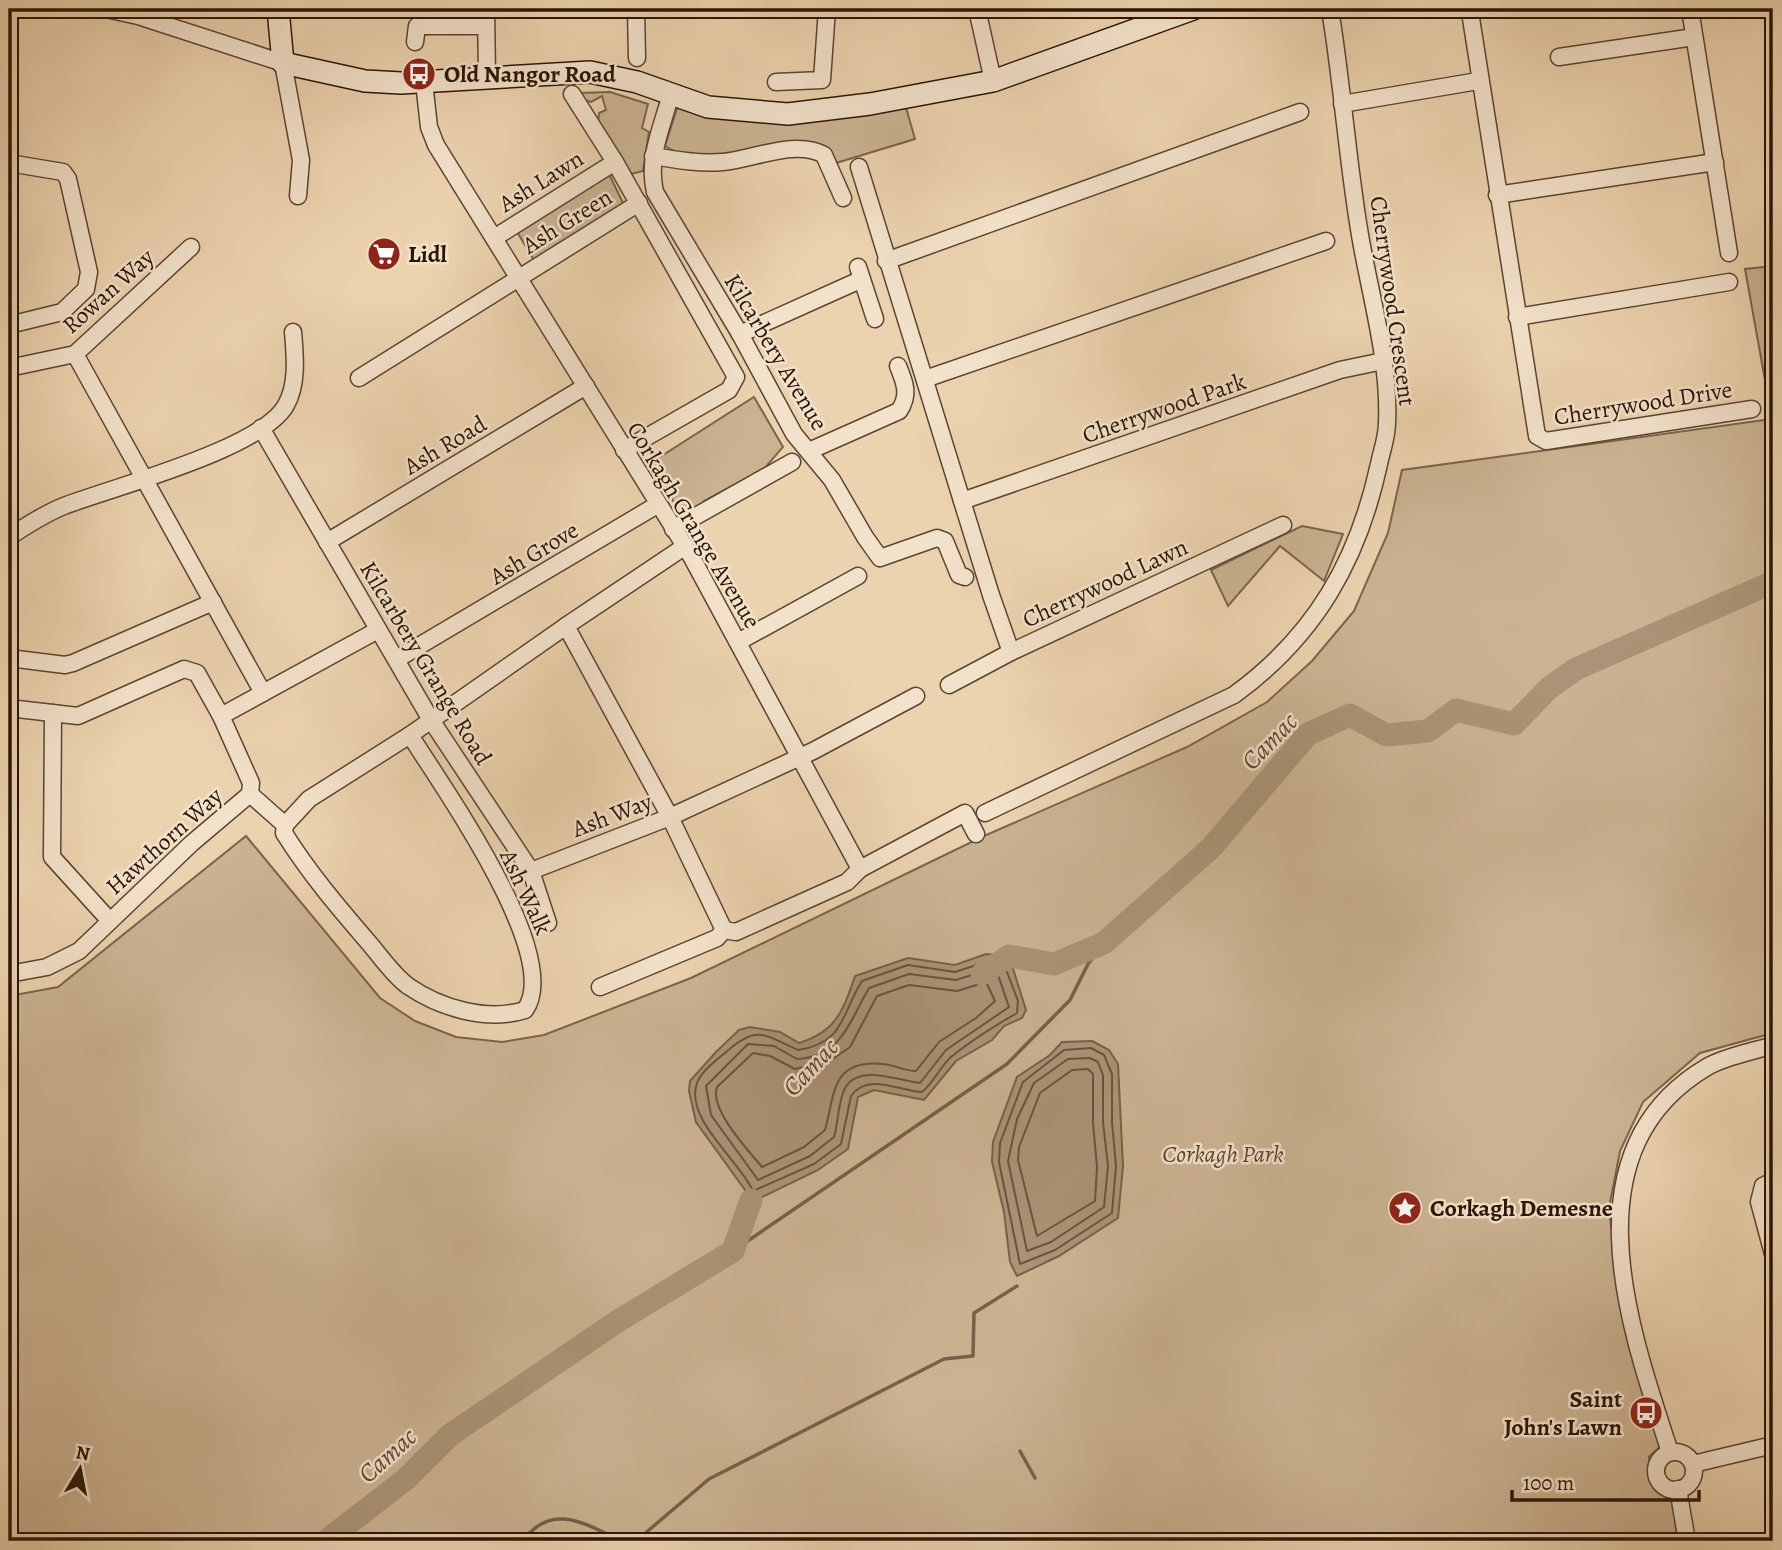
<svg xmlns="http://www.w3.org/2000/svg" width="1782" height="1550" font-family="Alegreya,serif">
	<rect width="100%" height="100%" fill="#ecd3af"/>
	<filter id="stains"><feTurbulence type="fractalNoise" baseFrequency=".00286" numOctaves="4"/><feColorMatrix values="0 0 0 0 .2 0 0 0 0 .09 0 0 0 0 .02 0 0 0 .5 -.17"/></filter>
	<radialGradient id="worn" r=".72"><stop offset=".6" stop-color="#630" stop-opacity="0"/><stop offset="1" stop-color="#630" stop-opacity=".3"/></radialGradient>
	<g fill="#cbb392" stroke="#7a644c" stroke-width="2">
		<path d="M 610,92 L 648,104 L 642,128 L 649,132 L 643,171 L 631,174 L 598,124 L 599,113 L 606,110 L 602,96 L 591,102 L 581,99 L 579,93 Z"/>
		<path d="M 905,104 L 915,139 L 836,163 L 828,148 C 782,138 700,170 665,146 L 678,105 L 757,122 Z"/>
		<path d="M 608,172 L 624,205 L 535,262 L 516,230 Z"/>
		<path d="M 1773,266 L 1773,1033 L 1700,1053 L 1643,1102 L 1620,1151 L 1609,1208 L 1617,1277 L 1664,1443 L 1649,1457 L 1652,1479 L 1674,1504 L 1677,1541 L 9,1541 L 9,996 L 58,987 L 246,836 L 380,998 L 415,1021 L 456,1037 L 502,1042 L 544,1035 L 691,978 L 984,836 L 1187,747 L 1267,702 L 1312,661 L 1354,611 L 1388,533 L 1402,470 L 1772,419 L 1745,269 Z"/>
		<path d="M 754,397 L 783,447 L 764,469 L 704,501 L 707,505 L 685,519 L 649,464 Z"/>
		<path d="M 1302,526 L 1343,534 L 1324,581 L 1280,546 L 1228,606 L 1211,570 Z"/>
	</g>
	<g fill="#aa9376" stroke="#766149" stroke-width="2">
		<path d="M 986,954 L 1009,956 L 1026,1010 L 1022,1018 L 1004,1026 L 992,1040 L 956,1061 L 924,1100 L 874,1090 L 858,1097 L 848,1149 L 818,1170 L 756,1200 L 742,1230 L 737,1228 L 744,1213 L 745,1190 L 696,1122 L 689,1091 L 690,1081 L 716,1052 L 739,1030 L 750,1027 L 780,1032 L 799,1043 C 836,1032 843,1011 855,976 L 908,958 L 955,965 Z"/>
		<path d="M 1092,1041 L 1109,1050 L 1118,1064 L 1123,1166 L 1118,1218 L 1059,1256 L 1017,1276 L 1010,1262 L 1004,1212 L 992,1162 L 993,1142 L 1017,1077 L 1050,1055 L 1062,1042 Z"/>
	</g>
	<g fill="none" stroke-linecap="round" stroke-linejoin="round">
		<g stroke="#6a543e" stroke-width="2">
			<path d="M 986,962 L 1004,964 L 1018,1001 L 1017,1013 C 998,1024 968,1043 951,1057 C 940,1067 934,1082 922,1092 C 900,1091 867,1072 851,1096 L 841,1144 L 814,1164 L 753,1191 C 741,1162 684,1119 697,1083 C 702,1070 716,1061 726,1052 C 758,1024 764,1035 798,1050 C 845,1043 841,1014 862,981 L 908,965 L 955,972 Z"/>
			<path d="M 987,970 L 997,972 L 1009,1007 L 946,1050 L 920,1083 C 899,1081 853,1061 843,1093 C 838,1107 838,1123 834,1137 L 810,1156 L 758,1180 L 711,1115 L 706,1086 L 748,1044 L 774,1046 L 797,1059 C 842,1057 850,1020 869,988 L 909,974 L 956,980 Z"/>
			<path d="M 986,982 L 995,1001 L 976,1018 L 939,1042 L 916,1071 C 905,1071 895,1065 883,1064 C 831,1059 835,1094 825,1130 L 804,1147 L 762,1167 C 748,1150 709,1109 717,1087 L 753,1053 L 770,1056 L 795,1069 L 830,1061 L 850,1047 L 877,996 L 909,985 L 957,991 Z"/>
			<path d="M 1091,1048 L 1104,1055 L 1112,1074 L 1112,1122 L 1116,1166 L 1112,1213 L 1055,1250 L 1020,1264 L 999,1162 L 1000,1143 L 1023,1082 L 1064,1050 Z"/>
			<path d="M 1090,1058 L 1098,1062 L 1103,1075 L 1103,1122 L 1108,1166 L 1104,1207 L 1051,1242 L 1027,1251 L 1008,1161 L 1017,1119 L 1034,1083 L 1068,1059 Z"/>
			<path d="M 1072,1070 L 1088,1069 L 1093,1074 L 1093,1123 L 1097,1167 L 1095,1201 L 1037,1236 L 1018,1160 L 1019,1147 L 1040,1093 Z"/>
		</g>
		<g stroke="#766149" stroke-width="3.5">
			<path d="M 733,1251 L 1007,1064 L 1070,1000 L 1088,964 L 1104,943"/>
			<path d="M 1020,1451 L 1035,1478"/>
			<path d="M 523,1541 C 551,1502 584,1523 619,1540"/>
			<path d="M 636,1541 L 709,1479 L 944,1359 L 973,1356 L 974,1313 L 1017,1286"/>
		</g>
		<g stroke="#aa9376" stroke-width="23">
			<path d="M 982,974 L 1009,956 L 1054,964 L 1104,943 L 1211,848 L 1308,734 L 1350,715 L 1386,735 L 1428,731 L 1456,710 L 1514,724 L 1549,688 L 1576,669 L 1773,582"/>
			<path d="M 326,1541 L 406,1479 L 450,1435 L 618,1321 L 733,1251 L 751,1200"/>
		</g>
		<defs>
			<g id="street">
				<path d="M 106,9 L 138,16 L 283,63 L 301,160 L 298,196"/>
				<path d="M 486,9 L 487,76"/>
				<path d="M 636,9 L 637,58"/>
				<path d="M 977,9 L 993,81"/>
				<path d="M 1690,9 L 1729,253"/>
				<path d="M 1470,12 L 1537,436 L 1546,441 L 1752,409"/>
				<path d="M 415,42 L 417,26 L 486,26"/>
				<path d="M 1559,57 L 1694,37"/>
				<path d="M 424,82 L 429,127 L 436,145 L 691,556 L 860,869 L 965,813 L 976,834"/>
				<path d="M 776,82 L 822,80 L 827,9"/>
				<path d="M 671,94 C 662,127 647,158 655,192 L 740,334 L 794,434 L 832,480 L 865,537 L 880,558 L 937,538 L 945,541 L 959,575 L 965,577"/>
				<path d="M 1342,104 L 1478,81"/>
				<path d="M 653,156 C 676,160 700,164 723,162 C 754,159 796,139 824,155 L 843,198"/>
				<path d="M 615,162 L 736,377 L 729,390 L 624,450"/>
				<path d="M 9,163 L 63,172 L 68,179 L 89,272 L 86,289 L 62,312 L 9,325"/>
				<path d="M 859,167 L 991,595 L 1011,652"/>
				<path d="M 1497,195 L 1715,162"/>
				<path d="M 494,238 L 615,162 L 572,94"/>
				<path d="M 886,261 L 1300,112"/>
				<path d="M 858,267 L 875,319"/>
				<path d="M 1517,317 L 1729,282"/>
				<path d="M 740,334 L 860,280"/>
				<path d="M 75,354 L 263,693"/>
				<path d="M 9,368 L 75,354 L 191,247"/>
				<path d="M 359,378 L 639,203"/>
				<path d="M 925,379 L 1326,241"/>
				<path d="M 261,428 L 431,720 L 531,871 L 548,923"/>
				<path d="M 809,451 L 899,411 C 910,395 905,383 898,366"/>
				<path d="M 962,501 L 1340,370 L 1383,361"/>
				<path d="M 673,529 L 792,462"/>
				<path d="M 9,537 C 27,525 44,514 64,506 C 113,487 262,449 286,405 C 298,384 295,356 293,332"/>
				<path d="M 327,542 L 586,386"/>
				<path d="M 684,547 L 566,626 L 670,817 L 813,751 L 916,696"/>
				<path d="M 738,642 L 858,576"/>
				<path d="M 9,658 L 65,665 L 73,663 L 213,602"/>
				<path d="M 397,659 L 657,505"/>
				<path d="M 949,685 L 1011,652 L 1283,525"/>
				<path d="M 9,708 L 78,716 L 184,669 L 197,673 L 221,716 L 251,783 L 250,794"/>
				<path d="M 53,713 L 52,857 L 110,921"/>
				<path d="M 221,716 L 378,630"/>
				<path d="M 250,794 L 285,825"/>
				<path d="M 985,813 L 1234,695 C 1315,636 1358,561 1379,464 C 1382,450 1387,437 1387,423 C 1390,359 1369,292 1359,229 C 1347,156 1342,82 1330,9"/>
				<path d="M 285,825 L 284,833 C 309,873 338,907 369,943 C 381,957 393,975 408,986 C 440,1008 487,1022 525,1010 C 564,956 441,785 410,735"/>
				<path d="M 285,825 L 309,799 L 410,735 L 566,626"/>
				<path d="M 531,871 L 670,817 L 724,930"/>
				<path d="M 9,974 L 47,967 L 79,951 L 192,843 L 250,794"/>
				<path d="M 600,987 L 717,938 L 724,930 L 736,932 L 847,882 L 860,869"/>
				<path d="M 1773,1181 L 1763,1186 L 1759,1202 L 1773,1254"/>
				<path d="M 1670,1452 C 1630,1329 1565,1151 1707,1067 C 1726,1056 1752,1052 1773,1045"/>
				<circle cx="1675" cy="1471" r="19"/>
				<path d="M 1693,1464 L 1773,1445"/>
				<path d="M 1678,1489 L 1687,1541"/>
			</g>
			<path id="secondary" d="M 278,9 L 283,63 L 365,81 L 401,83 L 590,72 L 637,82 L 708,107 L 788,114 L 870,104 L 993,81 L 1193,9"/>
		</defs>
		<use href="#street" stroke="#5a4530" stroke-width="19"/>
		<use href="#secondary" stroke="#291606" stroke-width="24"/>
		<use href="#street" stroke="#f3e2cb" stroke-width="16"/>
		<use href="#secondary" stroke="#f3e2cb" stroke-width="21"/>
	</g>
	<defs>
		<symbol id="bus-disc" viewBox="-11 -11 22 22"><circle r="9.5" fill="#8f2418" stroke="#f3e2cb"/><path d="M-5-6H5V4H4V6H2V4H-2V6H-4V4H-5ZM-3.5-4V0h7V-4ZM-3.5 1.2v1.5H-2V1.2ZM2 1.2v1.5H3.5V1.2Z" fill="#fff"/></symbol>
		<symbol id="supermarket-disc" viewBox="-11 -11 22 22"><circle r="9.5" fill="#8f2418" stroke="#f3e2cb"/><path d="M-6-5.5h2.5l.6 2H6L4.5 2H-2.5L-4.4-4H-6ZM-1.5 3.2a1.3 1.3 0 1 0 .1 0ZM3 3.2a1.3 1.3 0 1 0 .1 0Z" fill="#fff"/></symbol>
		<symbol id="sight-disc" viewBox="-11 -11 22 22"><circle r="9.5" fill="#8f2418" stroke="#f3e2cb"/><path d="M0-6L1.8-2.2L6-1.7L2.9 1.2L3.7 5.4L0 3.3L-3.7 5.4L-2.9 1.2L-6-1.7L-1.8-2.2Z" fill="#fff"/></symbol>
	</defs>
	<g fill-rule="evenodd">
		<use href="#bus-disc" x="400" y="55" width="38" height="38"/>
		<use href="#supermarket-disc" x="365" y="235" width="38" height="38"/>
		<use href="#sight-disc" x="1386" y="1189" width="38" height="38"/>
		<use href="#bus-disc" x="1627" y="1394" width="38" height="38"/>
	</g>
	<g text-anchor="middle" stroke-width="5" stroke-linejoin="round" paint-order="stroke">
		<g font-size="24" font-weight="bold" fill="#291606" stroke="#f3e2cb" text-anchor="start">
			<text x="444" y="82">Old Nangor Road</text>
			<text x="408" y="262">Lidl</text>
			<text x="1430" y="1216">Corkagh Demesne</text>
			<text x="1622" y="1407" text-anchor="end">Saint<tspan x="1622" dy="28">John's Lawn</tspan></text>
		</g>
		<g font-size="24" fill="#291606" stroke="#f3e2cb">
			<text transform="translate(541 181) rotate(-32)" y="8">Ash Lawn</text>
			<text transform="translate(567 221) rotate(-32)" y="8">Ash Green</text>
			<text transform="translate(108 291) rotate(-42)" y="8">Rowan Way</text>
			<text transform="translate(1393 301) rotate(82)" y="8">Cherrywood Crescent</text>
			<text transform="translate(776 352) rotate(59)" y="8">Kilcarbery Avenue</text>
			<text transform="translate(1643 403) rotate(-9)" y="8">Cherrywood Drive</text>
			<text transform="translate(1164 408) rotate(-19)" y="8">Cherrywood Park</text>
			<text transform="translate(445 445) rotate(-31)" y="8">Ash Road</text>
			<text transform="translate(694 525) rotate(59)" y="8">Corkagh Grange Avenue</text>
			<text transform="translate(534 553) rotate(-31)" y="8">Ash Grove</text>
			<text transform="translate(1105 583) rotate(-25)" y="8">Cherrywood Lawn</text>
			<text transform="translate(426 663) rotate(59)" y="8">Kilcarbery Grange Road</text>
			<text transform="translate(612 815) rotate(-21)" y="8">Ash Way</text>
			<text transform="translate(164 841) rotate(-42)" y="8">Hawthorn Way</text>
			<text transform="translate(526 892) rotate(65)" y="8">Ash Walk</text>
		</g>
		<g font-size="24" font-style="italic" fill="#5a4530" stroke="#f3e2cb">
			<text x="1223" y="1162">Corkagh Park</text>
		</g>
		<g font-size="26" font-style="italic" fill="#5d4833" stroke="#f3e2cb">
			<text transform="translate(1269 741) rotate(-46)" y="9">Camac</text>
			<text transform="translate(810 1067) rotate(-47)" y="9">Camac</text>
			<text transform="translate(387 1455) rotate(-42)" y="9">Camac</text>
		</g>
	</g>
	<rect width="1782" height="1550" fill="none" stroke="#ecd3af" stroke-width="35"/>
	<rect x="10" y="10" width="1761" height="1529" fill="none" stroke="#291606" stroke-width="3.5"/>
	<rect x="18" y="18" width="1747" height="1515" fill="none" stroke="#291606" stroke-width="2"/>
	<g transform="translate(80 1469) rotate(10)" stroke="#f3e2cb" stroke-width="5" paint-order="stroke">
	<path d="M0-5L12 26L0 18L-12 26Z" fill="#291606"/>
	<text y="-10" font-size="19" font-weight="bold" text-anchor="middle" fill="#291606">N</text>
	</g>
	<path d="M1512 1490v10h187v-10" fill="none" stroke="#291606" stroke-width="3.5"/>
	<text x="1523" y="1490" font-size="21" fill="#291606" stroke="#f3e2cb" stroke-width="5" paint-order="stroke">100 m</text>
	<rect width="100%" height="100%" filter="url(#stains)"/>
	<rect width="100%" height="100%" fill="url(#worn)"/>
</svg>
